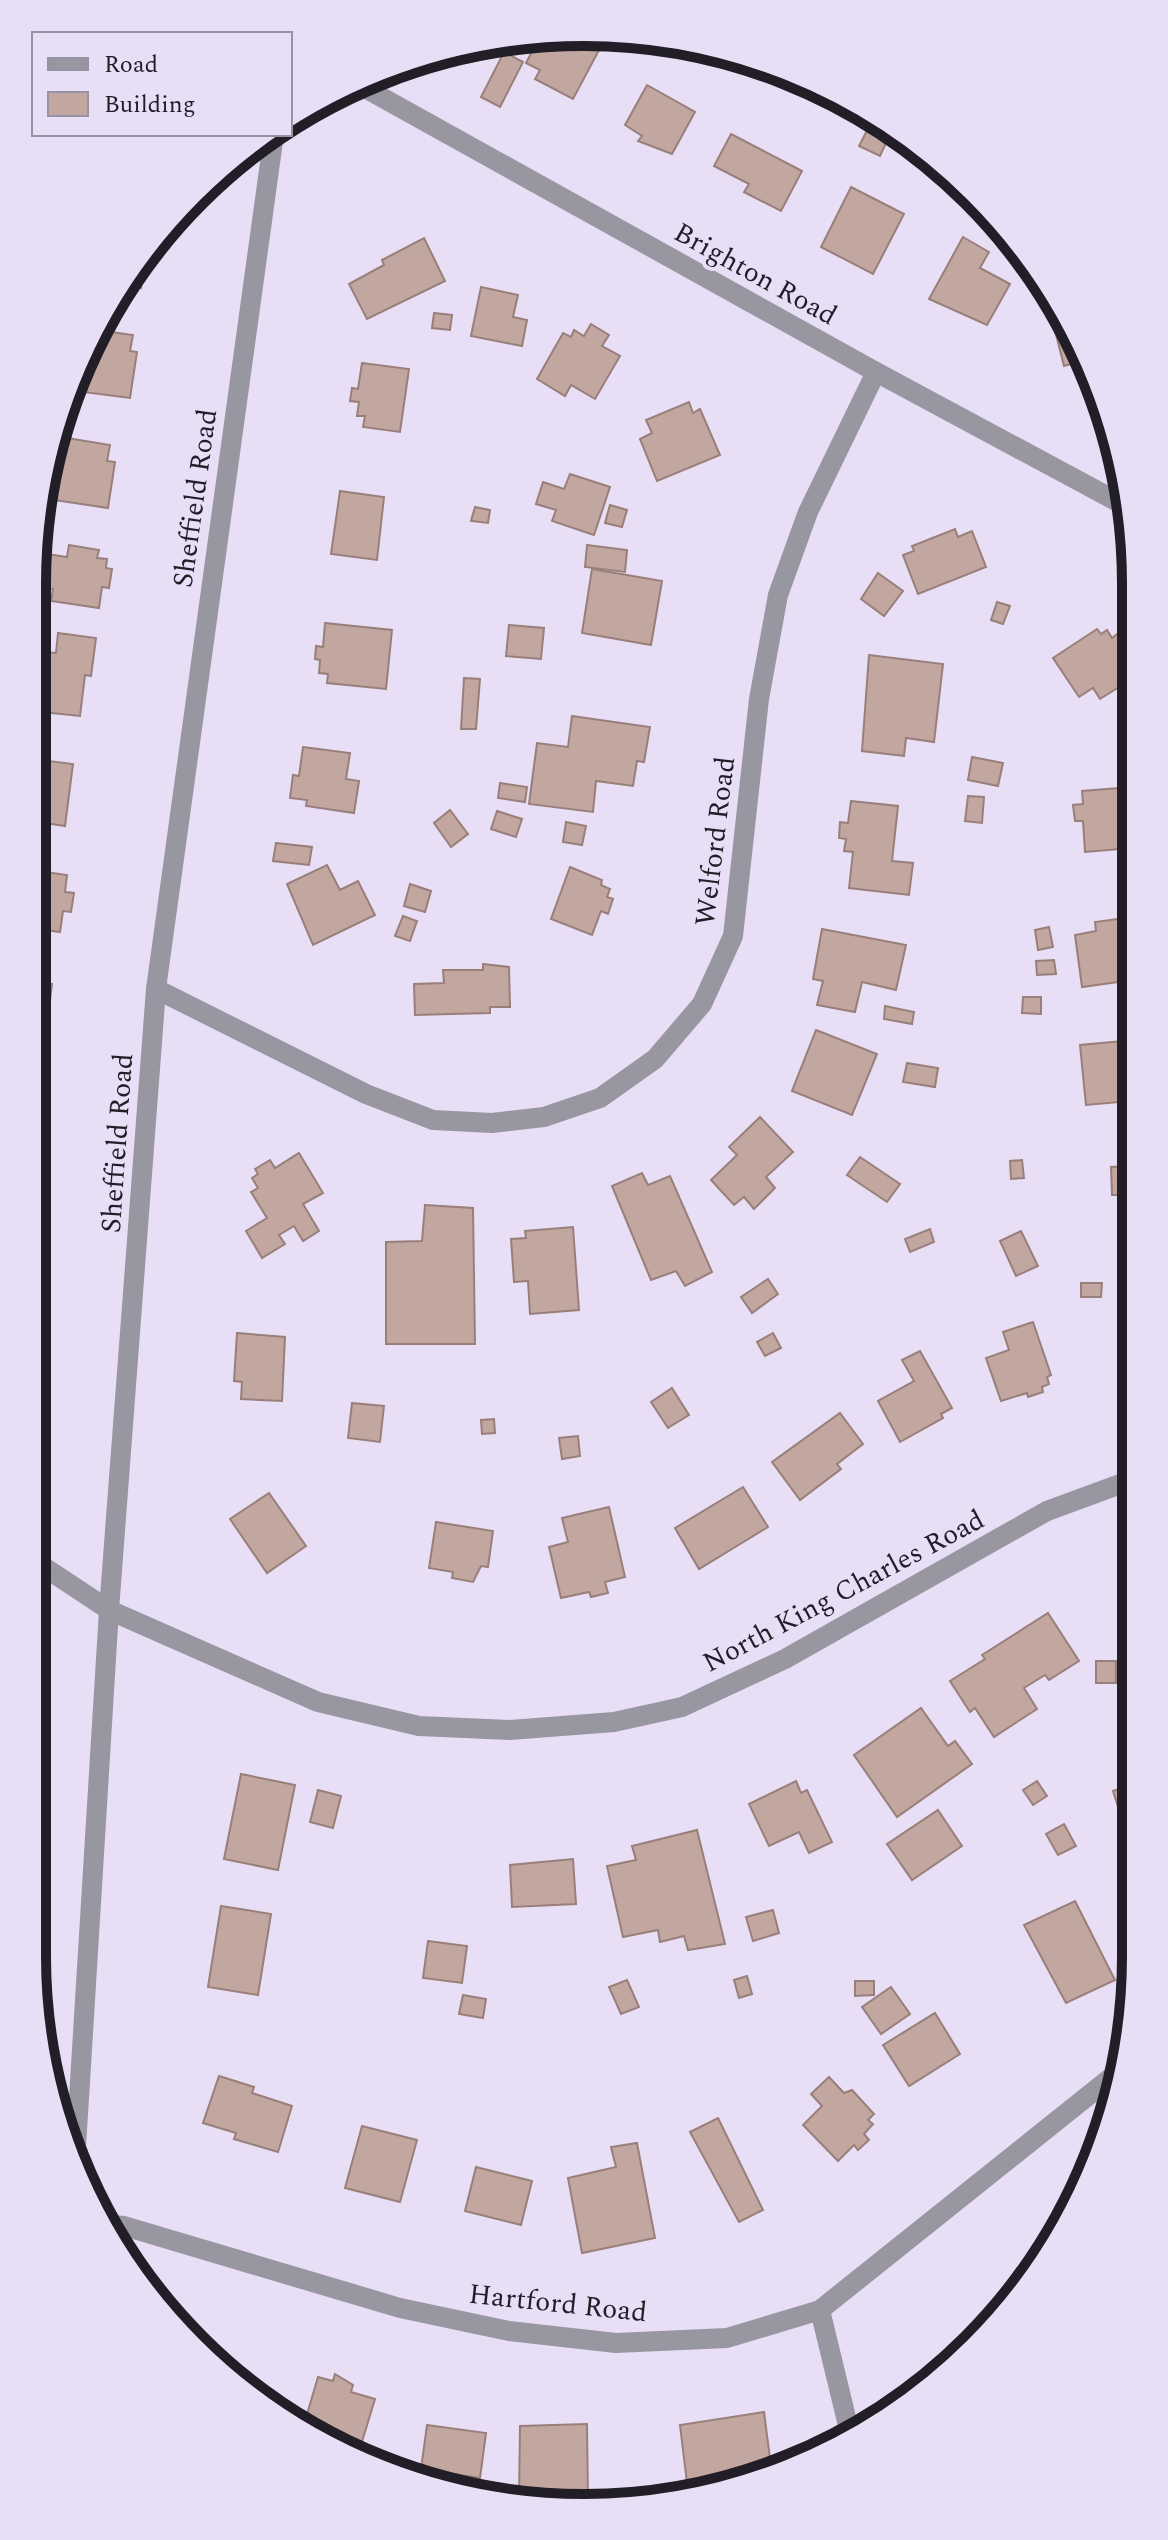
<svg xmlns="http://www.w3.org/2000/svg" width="1168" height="2540" font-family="Spectral,serif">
	<rect width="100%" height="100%" fill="#e8dff7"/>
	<g fill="#c2a6a0" stroke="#997f79" stroke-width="2">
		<path d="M 584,32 L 607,35 L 573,99 L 535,79 L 540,70 L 526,63 L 540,36 Z"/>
		<path d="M 504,52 L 523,62 L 500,107 L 481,97 Z"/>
		<path d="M 647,85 L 695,112 L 672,154 L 638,141 L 642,136 L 625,125 Z"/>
		<path d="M 873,119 L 892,130 L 880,156 L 859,146 Z"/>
		<path d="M 731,134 L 802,171 L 781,211 L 744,192 L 749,184 L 714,166 Z"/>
		<path d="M 851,187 L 904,214 L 873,274 L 821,247 Z"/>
		<path d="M 963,237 L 989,252 L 980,268 L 1010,284 L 987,325 L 929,299 Z"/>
		<path d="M 424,238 L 445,281 L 367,319 L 349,284 L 384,265 L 382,260 Z"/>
		<path d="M 155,240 L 153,260 L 145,259 L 141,288 L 121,285 Z"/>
		<path d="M 481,287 L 518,295 L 513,317 L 527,320 L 522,346 L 471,336 Z"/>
		<path d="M 434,313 L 452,315 L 450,330 L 432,328 Z"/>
		<path d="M 1061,316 L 1086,360 L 1064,366 L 1052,319 Z"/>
		<path d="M 591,324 L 609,335 L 602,346 L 620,356 L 595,399 L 571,385 L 565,396 L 537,379 L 563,333 L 571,337 L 574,330 L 584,336 Z"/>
		<path d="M 97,330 L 133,335 L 130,351 L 137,352 L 130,398 L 83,392 L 86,369 L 77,367 Z"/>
		<path d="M 362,363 L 409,369 L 400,432 L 363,427 L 365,416 L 357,416 L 359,402 L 350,401 L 352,388 L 358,389 Z"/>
		<path d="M 689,402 L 693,413 L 700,409 L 720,455 L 657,481 L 640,439 L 652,433 L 646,420 Z"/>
		<path d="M 55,436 L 110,445 L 107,461 L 115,462 L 108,508 L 41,498 L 43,476 Z"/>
		<path d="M 570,474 L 610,487 L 594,535 L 552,521 L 556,510 L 536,504 L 543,482 L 564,489 Z"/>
		<path d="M 340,491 L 384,497 L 377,560 L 331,554 Z"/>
		<path d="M 610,505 L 627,510 L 622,527 L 605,523 Z"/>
		<path d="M 475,507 L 490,510 L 488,523 L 471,521 Z"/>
		<path d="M 955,529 L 958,537 L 972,531 L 986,567 L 918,594 L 903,555 L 914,551 L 912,546 Z"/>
		<path d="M 69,545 L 99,550 L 97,558 L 107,559 L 106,568 L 112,569 L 109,588 L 102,587 L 99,608 L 51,601 L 53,589 L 41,587 L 46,554 L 67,557 Z"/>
		<path d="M 587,545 L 627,550 L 625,572 L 585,567 Z"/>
		<path d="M 592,569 L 662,581 L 651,645 L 582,633 Z"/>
		<path d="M 878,573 L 903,591 L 884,616 L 861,599 Z"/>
		<path d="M 997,602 L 1010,606 L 1003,624 L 991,620 Z"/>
		<path d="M 325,623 L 392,630 L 386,689 L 327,683 L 328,674 L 319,673 L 320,660 L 315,659 L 316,646 L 323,647 Z"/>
		<path d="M 509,625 L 544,628 L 541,659 L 506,656 Z"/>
		<path d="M 1097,629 L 1101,634 L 1107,630 L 1112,638 L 1117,634 L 1132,663 L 1132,679 L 1100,699 L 1093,688 L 1079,697 L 1053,658 Z"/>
		<path d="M 58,633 L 96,638 L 91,676 L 85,675 L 80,716 L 32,711 L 32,651 L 56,653 Z"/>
		<path d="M 869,655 L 943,664 L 934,742 L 906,738 L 904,756 L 862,751 Z"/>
		<path d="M 464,678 L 480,679 L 476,729 L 461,729 Z"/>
		<path d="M 572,716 L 650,727 L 644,762 L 637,761 L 633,786 L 596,781 L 593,812 L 529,804 L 537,743 L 568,747 Z"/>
		<path d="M 303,747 L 350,753 L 346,779 L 359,781 L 354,813 L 306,806 L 307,800 L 290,798 L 293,775 L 299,776 Z"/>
		<path d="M 972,757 L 1003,763 L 998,786 L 968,780 Z"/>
		<path d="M 32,759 L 73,764 L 65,826 L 32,821 Z"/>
		<path d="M 500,783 L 527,787 L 525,802 L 498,798 Z"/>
		<path d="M 1119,788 L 1120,796 L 1131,795 L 1132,848 L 1085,852 L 1083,821 L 1075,821 L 1073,805 L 1083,804 L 1082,791 Z"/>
		<path d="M 968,796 L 984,797 L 982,823 L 965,821 Z"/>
		<path d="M 851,801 L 898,806 L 892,861 L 913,863 L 909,895 L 849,888 L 853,852 L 844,851 L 846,839 L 839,838 L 840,822 L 848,823 Z"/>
		<path d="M 450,810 L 468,834 L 451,847 L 434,823 Z"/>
		<path d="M 497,811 L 522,819 L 516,837 L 491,829 Z"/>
		<path d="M 566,822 L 586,826 L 582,845 L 563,842 Z"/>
		<path d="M 276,843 L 312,847 L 309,865 L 273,861 Z"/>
		<path d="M 327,865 L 340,890 L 358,881 L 375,915 L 313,945 L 287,884 Z"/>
		<path d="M 570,867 L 602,880 L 601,885 L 610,889 L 607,897 L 613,899 L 608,914 L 601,911 L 592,935 L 551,919 Z"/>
		<path d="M 32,870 L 67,875 L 65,892 L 74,893 L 71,912 L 63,911 L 60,932 L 32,928 Z"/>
		<path d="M 410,884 L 431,891 L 425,912 L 404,906 Z"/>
		<path d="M 403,916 L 417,921 L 410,941 L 395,936 Z"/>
		<path d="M 1133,917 L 1133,980 L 1082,987 L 1075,935 L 1096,931 L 1095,922 Z"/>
		<path d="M 1049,927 L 1053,947 L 1038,950 L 1035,930 Z"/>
		<path d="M 822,929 L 906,945 L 896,990 L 862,982 L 855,1012 L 817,1005 L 823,981 L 813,979 Z"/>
		<path d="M 1054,960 L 1056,974 L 1037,975 L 1036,961 Z"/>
		<path d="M 483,964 L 509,967 L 510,1007 L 490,1007 L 490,1013 L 415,1015 L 414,984 L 444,983 L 443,970 L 483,970 Z"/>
		<path d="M 32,982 L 52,984 L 45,1042 L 32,1040 Z"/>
		<path d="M 1133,985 L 1133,1004 L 1120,1005 L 1118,986 Z"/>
		<path d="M 1023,997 L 1041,997 L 1041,1014 L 1022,1013 Z"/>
		<path d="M 885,1006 L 914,1012 L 912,1024 L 884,1019 Z"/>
		<path d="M 816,1030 L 877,1054 L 852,1115 L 792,1091 Z"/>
		<path d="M 1133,1040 L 1133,1101 L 1128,1101 L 1128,1106 L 1119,1107 L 1119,1102 L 1086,1105 L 1080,1045 Z"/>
		<path d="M 907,1063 L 938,1068 L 935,1087 L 903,1082 Z"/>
		<path d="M 760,1117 L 793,1152 L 766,1177 L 775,1188 L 754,1209 L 744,1197 L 734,1205 L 711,1180 L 737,1155 L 729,1147 Z"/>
		<path d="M 1133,1138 L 1134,1226 L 1131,1227 L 1129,1195 L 1112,1195 L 1111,1167 L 1126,1166 L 1124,1139 Z"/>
		<path d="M 299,1153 L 323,1193 L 303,1204 L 319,1231 L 303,1241 L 294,1226 L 279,1235 L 285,1244 L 262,1258 L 246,1231 L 267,1218 L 251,1192 L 258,1188 L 252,1178 L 258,1174 L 255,1169 L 270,1160 L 275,1168 Z"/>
		<path d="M 860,1157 L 900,1184 L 887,1202 L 847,1175 Z"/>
		<path d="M 1022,1160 L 1024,1178 L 1011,1179 L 1010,1161 Z"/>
		<path d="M 642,1173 L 648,1185 L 670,1176 L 712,1272 L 685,1286 L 676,1271 L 651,1280 L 612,1186 Z"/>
		<path d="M 425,1205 L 473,1208 L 475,1344 L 386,1344 L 386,1242 L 422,1241 Z"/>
		<path d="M 573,1227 L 579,1310 L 530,1314 L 528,1281 L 514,1282 L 511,1239 L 526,1238 L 525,1231 Z"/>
		<path d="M 930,1229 L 934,1242 L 910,1252 L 905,1239 Z"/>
		<path d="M 1021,1231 L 1038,1266 L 1016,1276 L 1000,1241 Z"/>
		<path d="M 768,1279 L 778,1294 L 752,1313 L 741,1297 Z"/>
		<path d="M 1081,1283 L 1102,1283 L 1101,1297 L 1081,1297 Z"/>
		<path d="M 1033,1322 L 1051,1375 L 1047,1377 L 1049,1384 L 1042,1387 L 1043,1392 L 1028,1397 L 1027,1393 L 1001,1401 L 986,1358 L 1009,1350 L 1003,1332 Z"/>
		<path d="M 1134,1332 L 1134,1358 L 1124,1352 Z"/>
		<path d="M 237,1333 L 285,1337 L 282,1401 L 241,1399 L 242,1382 L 234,1381 Z"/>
		<path d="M 773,1333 L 781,1348 L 765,1356 L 757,1342 Z"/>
		<path d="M 920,1351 L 952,1408 L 941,1414 L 943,1418 L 900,1442 L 878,1401 L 914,1381 L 902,1360 Z"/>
		<path d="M 672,1388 L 689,1415 L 668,1428 L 651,1402 Z"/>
		<path d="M 352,1403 L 384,1406 L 380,1442 L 348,1438 Z"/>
		<path d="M 840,1413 L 863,1444 L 837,1464 L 841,1469 L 800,1500 L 772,1462 Z"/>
		<path d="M 494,1419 L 495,1433 L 482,1434 L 481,1420 Z"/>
		<path d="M 578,1436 L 580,1456 L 562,1459 L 559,1438 Z"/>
		<path d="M 743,1487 L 768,1527 L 699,1569 L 675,1528 Z"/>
		<path d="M 269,1493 L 306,1546 L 267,1573 L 230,1519 Z"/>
		<path d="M 609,1507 L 625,1577 L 605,1582 L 608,1593 L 591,1597 L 589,1592 L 561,1598 L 549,1547 L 568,1542 L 562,1518 Z"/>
		<path d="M 436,1522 L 493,1531 L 488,1567 L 481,1566 L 473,1582 L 452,1578 L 453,1572 L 429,1568 Z"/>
		<path d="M 1048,1613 L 1079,1661 L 1049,1680 L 1045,1675 L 1024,1688 L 1037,1709 L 994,1737 L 975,1708 L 970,1712 L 950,1681 L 985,1659 L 982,1655 Z"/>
		<rect x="1096" y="1661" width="20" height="22"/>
		<path d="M 921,1708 L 948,1746 L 955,1741 L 972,1764 L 897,1817 L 854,1755 Z"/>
		<path d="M 241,1774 L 295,1785 L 278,1870 L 224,1859 Z"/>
		<path d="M 796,1781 L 801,1793 L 807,1790 L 832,1842 L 809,1853 L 799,1832 L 769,1846 L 749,1804 Z"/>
		<path d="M 1037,1781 L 1047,1796 L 1033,1805 L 1023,1790 Z"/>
		<path d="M 1135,1784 L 1136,1822 L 1124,1826 L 1113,1791 Z"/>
		<path d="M 318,1790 L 341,1796 L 333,1828 L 310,1822 Z"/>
		<path d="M 938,1810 L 962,1846 L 912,1880 L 887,1844 Z"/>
		<path d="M 1064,1824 L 1076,1846 L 1058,1855 L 1046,1834 Z"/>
		<path d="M 697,1830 L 725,1944 L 688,1950 L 684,1936 L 660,1942 L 658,1930 L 623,1937 L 607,1866 L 636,1860 L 632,1846 Z"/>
		<path d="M 573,1859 L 576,1904 L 512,1907 L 510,1865 Z"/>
		<path d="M 1075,1901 L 1115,1980 L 1066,2003 L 1024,1925 Z"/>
		<path d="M 221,1906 L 271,1914 L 258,1995 L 208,1987 Z"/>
		<path d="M 773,1910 L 779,1933 L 753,1941 L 746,1917 Z"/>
		<path d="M 428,1941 L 467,1946 L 462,1983 L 423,1978 Z"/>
		<path d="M 747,1976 L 752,1994 L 739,1998 L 734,1980 Z"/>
		<path d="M 627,1980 L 639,2007 L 621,2014 L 609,1987 Z"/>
		<path d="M 855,1981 L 874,1981 L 874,1995 L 855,1996 Z"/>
		<path d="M 891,1987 L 910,2014 L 881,2034 L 862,2007 Z"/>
		<path d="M 463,1995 L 486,1999 L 483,2018 L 459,2014 Z"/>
		<path d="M 935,2013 L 960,2054 L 909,2086 L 883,2045 Z"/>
		<path d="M 219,2076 L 254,2087 L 252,2093 L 292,2106 L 278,2152 L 234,2139 L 236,2133 L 203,2123 Z"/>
		<path d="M 829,2077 L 844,2093 L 852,2090 L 874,2114 L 868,2120 L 873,2124 L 864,2134 L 869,2140 L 858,2150 L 854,2145 L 838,2161 L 803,2125 L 822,2106 L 811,2094 Z"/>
		<path d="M 718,2118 L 763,2210 L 739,2222 L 690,2132 Z"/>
		<path d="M 362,2126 L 417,2140 L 400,2202 L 345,2188 Z"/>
		<path d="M 637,2143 L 655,2238 L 582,2253 L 568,2178 L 616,2167 L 611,2147 Z"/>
		<path d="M 476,2167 L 532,2181 L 521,2225 L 465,2211 Z"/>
		<path d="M 1017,2287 L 999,2320 L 987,2327 Z"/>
		<path d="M 335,2374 L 353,2385 L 351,2392 L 375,2399 L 361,2445 L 334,2437 L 332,2443 L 303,2428 L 318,2377 L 333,2381 Z"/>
		<path d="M 764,2412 L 772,2474 L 738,2484 L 688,2491 L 680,2425 Z"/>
		<path d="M 587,2424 L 588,2501 L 519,2499 L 520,2426 Z"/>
		<path d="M 427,2425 L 486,2433 L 480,2478 L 453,2474 L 451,2488 L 420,2476 Z"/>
	</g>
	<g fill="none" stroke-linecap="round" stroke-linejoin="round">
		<g stroke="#9896a0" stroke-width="20">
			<path d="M 356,83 L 876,372 L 1131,509"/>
			<path d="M 156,989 L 366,1094 L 433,1120 L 492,1123 L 544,1117 L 600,1098 L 655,1059 L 702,1004 L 733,936 L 759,699 L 778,595 L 808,512 L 876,372"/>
			<path d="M 32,1559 L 109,1610 L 318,1702 L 419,1726 L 510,1730 L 614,1722 L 682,1707 L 785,1659 L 1047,1511 L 1134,1479"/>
			<path d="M 75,2163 L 109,1610 L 156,989 L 274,134"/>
			<path d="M 102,2224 L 124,2226 L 400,2308 L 509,2331 L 616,2343 L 727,2338 L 820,2310 L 1124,2067"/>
			<path d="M 820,2310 L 851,2438"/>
		</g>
	</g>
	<g text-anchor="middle" stroke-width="8" stroke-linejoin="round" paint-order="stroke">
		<g font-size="28" fill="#211e27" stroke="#e8dff7">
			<text transform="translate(756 273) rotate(29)" y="10">Brighton Road</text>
			<text transform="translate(194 498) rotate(-82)" y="10">Sheffield Road</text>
			<text transform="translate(714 841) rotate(-83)" y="10">Welford Road</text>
			<text transform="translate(116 1143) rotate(-86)" y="10">Sheffield Road</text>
			<text transform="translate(843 1590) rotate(-28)" y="10">North King Charles Road</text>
			<text transform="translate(558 2302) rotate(6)" y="10">Hartford Road</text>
		</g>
	</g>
	<path d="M0 0H1168V2540H0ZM584 46H584A538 538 0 0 1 1122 584V1956A538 538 0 0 1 584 2494H584A538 538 0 0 1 46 1956V584A538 538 0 0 1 584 46Z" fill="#e8dff7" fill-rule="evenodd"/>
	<path fill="none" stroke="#211e27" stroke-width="10" d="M584 46H584A538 538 0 0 1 1122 584V1956A538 538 0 0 1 584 2494H584A538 538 0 0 1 46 1956V584A538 538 0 0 1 584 46Z"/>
	<rect x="32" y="32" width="260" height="104" fill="#e8dff7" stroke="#9892a4" stroke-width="2"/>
	<rect x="48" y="58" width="40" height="12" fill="#9896a0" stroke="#9892a4" stroke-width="2"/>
	<text x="104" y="72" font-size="24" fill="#211e27">Road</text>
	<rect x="48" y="92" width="40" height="24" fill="#c2a6a0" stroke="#9892a4" stroke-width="2"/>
	<text x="104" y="112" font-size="24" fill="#211e27">Building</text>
</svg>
